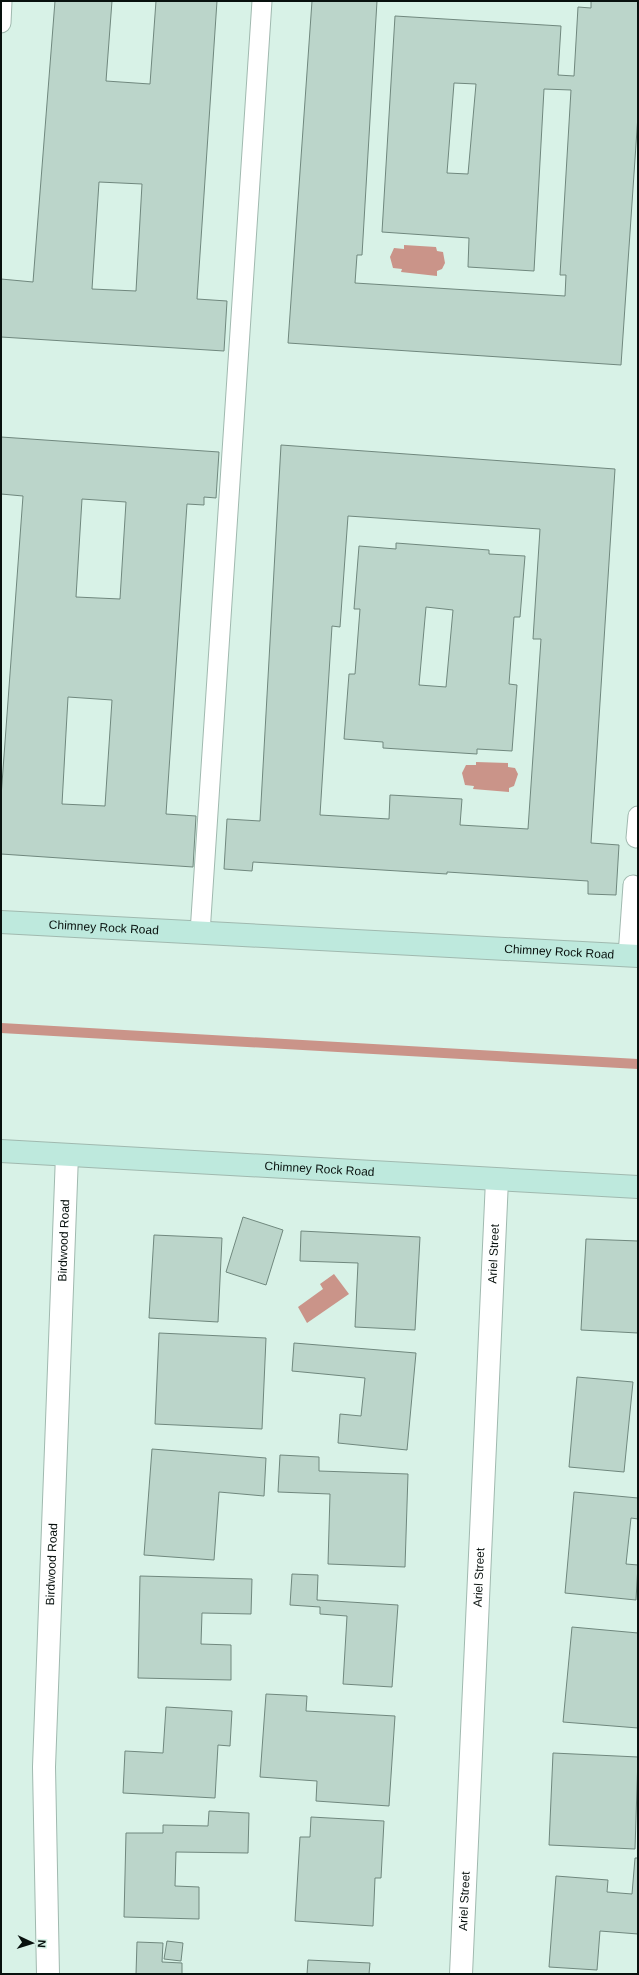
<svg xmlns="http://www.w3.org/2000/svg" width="639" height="1975" font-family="Arial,sans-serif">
	<rect width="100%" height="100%" fill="#d8f2e7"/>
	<g fill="#ca9489">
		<path d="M 404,245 L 436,247 L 437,251 L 443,252 L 445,263 L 442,269 L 437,271 L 437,276 L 401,272 L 402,269 L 393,268 L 390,257 L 394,248 L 404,249 Z"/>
		<path d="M 476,762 L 508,763 L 508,767 L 515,768 L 518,774 L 514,786 L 509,788 L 509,792 L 473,789 L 474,786 L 465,785 L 462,773 L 466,765 L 476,765 Z"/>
		<path d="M 334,1274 L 349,1294 L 307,1323 L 298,1307 L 323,1289 L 320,1284 Z"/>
	</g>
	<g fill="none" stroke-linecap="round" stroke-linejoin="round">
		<path stroke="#ca9489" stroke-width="10" d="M 1,1028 L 638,1064"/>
	</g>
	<g fill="#bbd5ca" stroke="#70887e" fill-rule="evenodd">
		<path d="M 55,1 L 112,1 L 106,81 L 150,84 L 156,1 L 217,1 L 197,299 L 227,301 L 224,351 L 1,337 L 1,279 L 33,282 ZM 99,182 L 142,184 L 136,291 L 92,289 Z"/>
		<path d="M 312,1 L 377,1 L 362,255 L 357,255 L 355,283 L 565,296 L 566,275 L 560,275 L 571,90 L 544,89 L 534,271 L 468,267 L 469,238 L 382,232 L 395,16 L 561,26 L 558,75 L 574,76 L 578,7 L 591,8 L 591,1 L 638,1 L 638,115 L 621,365 L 288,343 ZM 454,83 L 476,84 L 468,174 L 447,173 Z"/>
		<path d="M 1,437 L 219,452 L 216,498 L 204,497 L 204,505 L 187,504 L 166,814 L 196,816 L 193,867 L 1,854 L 1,797 L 23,496 L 1,494 ZM 82,499 L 126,502 L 120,599 L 76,597 ZM 68,697 L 112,700 L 105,806 L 62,804 Z"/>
		<path d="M 281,445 L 615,469 L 591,843 L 619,845 L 616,895 L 588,894 L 588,881 L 447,872 L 447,874 L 253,862 L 252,871 L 224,869 L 227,819 L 260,821 ZM 348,516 L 540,529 L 533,639 L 541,639 L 528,829 L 460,825 L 462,799 L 390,795 L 389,819 L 320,815 L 332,626 L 340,627 Z"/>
		<path d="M 396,543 L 489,550 L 489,554 L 525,556 L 520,617 L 514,617 L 509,684 L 517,685 L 512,751 L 477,749 L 477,754 L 383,748 L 383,742 L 344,739 L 349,674 L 355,674 L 360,609 L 354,609 L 359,546 L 396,549 ZM 426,607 L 453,610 L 446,687 L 419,685 Z"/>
		<path d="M 243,1217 L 283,1230 L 266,1285 L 226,1272 Z"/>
		<path d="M 301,1231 L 420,1237 L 415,1330 L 355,1327 L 358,1263 L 300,1261 Z"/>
		<path d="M 154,1235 L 222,1238 L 218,1322 L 149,1318 Z"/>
		<path d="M 586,1239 L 638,1241 L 638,1333 L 581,1330 Z"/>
		<path d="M 159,1333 L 266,1338 L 262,1429 L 155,1424 Z"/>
		<path d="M 294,1343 L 416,1353 L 407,1450 L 338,1443 L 340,1414 L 361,1416 L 365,1378 L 292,1371 Z"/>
		<path d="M 577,1377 L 633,1382 L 624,1472 L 569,1467 Z"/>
		<path d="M 152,1449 L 266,1458 L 264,1496 L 219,1492 L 214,1560 L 144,1555 Z"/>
		<path d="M 280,1455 L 319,1457 L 319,1471 L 408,1474 L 405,1567 L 328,1564 L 330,1494 L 278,1492 Z"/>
		<path d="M 574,1492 L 638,1498 L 638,1519 L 631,1518 L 626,1564 L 638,1565 L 636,1600 L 565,1593 Z"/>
		<path d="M 292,1574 L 318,1575 L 317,1600 L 398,1605 L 392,1687 L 343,1684 L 347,1616 L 320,1614 L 320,1607 L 290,1605 Z"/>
		<path d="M 140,1576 L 252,1579 L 251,1614 L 202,1613 L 201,1644 L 231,1645 L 231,1680 L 138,1678 Z"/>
		<path d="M 572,1627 L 638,1633 L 638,1728 L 563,1722 Z"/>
		<path d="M 266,1694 L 307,1696 L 306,1711 L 395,1716 L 389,1806 L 316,1801 L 317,1781 L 260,1777 Z"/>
		<path d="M 166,1707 L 232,1711 L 230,1746 L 218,1745 L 215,1798 L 123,1793 L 125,1751 L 163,1753 Z"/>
		<path d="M 553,1753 L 638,1757 L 635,1849 L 549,1845 Z"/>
		<path d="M 209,1811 L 249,1813 L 248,1853 L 176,1852 L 175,1886 L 199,1887 L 199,1919 L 124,1917 L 126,1833 L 163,1833 L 163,1825 L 208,1826 Z"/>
		<path d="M 311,1817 L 384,1821 L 381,1878 L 375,1878 L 373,1926 L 295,1921 L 300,1837 L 310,1837 Z"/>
		<path d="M 635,1858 L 638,1858 L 638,1934 L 600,1931 L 597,1970 L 549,1967 L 556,1876 L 608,1880 L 607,1892 L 632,1894 Z"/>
		<path d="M 167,1941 L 183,1943 L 181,1961 L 164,1959 Z"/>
		<path d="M 137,1942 L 163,1943 L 162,1962 L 182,1963 L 182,1974 L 136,1974 Z"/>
		<path d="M 308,1960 L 370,1963 L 369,1974 L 307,1974 Z"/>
	</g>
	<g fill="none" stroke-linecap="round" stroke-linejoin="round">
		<defs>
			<g id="lane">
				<path d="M 1,23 L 2,1"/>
				<path d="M 636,838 L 638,816"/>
				<path d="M 200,933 L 262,1"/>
				<path d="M 628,956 L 633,885"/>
			</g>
			<g id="street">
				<path id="s1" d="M 48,1974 L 44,1767 L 67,1155"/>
				<path id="s2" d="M 461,1974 L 497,1180"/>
			</g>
			<g id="secondary">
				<path id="s3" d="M 1,922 L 638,956"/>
				<path id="s4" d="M 1,1151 L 638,1187"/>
			</g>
		</defs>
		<use href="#lane" stroke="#a0b9af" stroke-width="21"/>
		<use href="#street" stroke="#a0b9af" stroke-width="24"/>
		<use href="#secondary" stroke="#a0b9af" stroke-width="24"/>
		<use href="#lane" stroke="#fff" stroke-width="19"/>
		<use href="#street" stroke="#fff" stroke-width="22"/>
		<use href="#secondary" stroke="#bee9dd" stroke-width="22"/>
	</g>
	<g text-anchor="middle" stroke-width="3" stroke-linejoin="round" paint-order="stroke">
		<g font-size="12" fill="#08110e" stroke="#d8f2e7">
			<text dy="4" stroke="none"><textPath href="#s3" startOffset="103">Chimney Rock Road</textPath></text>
			<text dy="4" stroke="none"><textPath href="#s3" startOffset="559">Chimney Rock Road</textPath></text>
			<text dy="4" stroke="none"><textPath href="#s4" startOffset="319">Chimney Rock Road</textPath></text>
			<text dy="4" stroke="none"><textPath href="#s1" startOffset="734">Birdwood Road</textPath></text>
			<text dy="4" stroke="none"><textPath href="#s2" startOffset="721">Ariel Street</textPath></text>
			<text dy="4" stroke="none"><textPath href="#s1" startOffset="410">Birdwood Road</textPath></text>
			<text dy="4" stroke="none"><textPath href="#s2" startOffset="397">Ariel Street</textPath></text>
			<text dy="4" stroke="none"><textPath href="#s2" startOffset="73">Ariel Street</textPath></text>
		</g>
	</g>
	<rect width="639" height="1975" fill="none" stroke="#08110e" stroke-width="4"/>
	<g transform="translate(32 1943) rotate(94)" stroke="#d8f2e7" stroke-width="3" paint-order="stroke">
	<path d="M0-3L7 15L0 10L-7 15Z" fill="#08110e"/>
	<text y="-6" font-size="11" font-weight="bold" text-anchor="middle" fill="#08110e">N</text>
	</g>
</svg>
